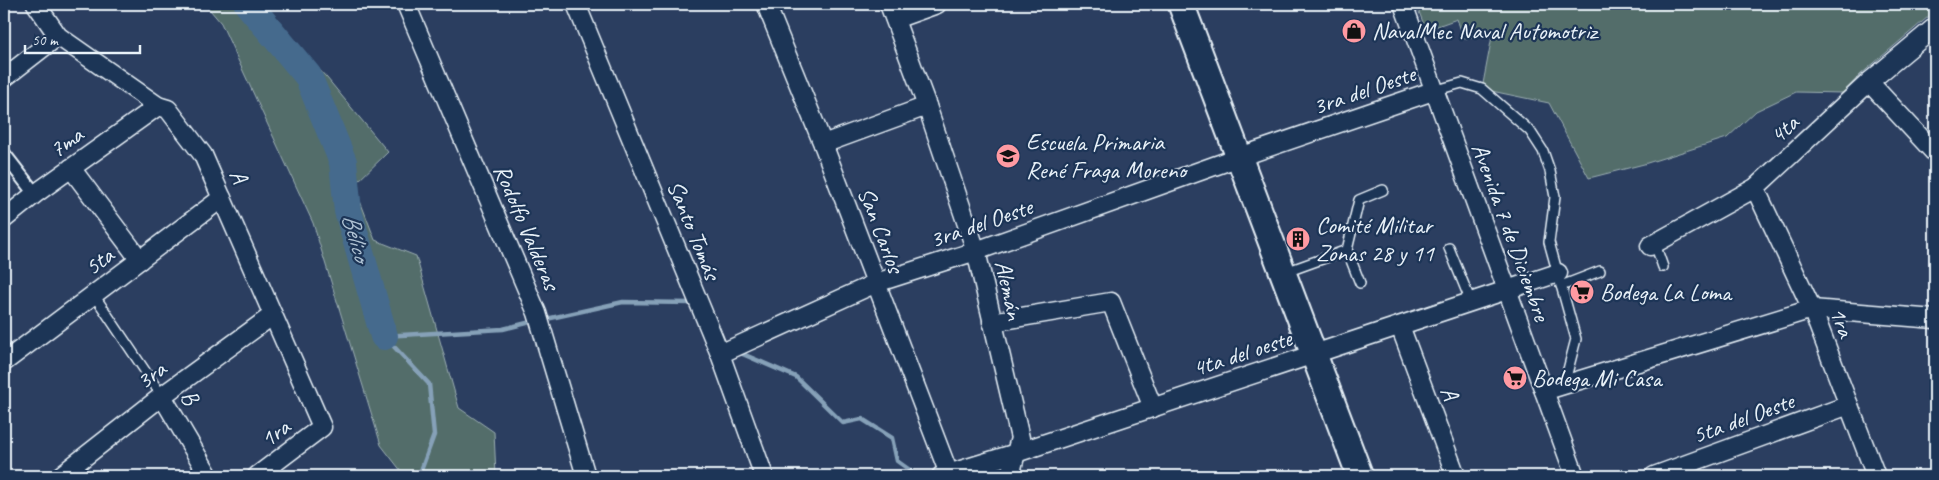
<svg xmlns="http://www.w3.org/2000/svg" width="1939" height="480" font-family="Caveat,sans-serif">
	<rect width="100%" height="100%" fill="#2b3e60"/>
	<filter id="ink" filterUnits="userSpaceOnUse"><feTurbulence type="fractalNoise" baseFrequency=".02" numOctaves="2"/><feDisplacementMap in="SourceGraphic" scale="10" xChannelSelector="R" yChannelSelector="G"/><feConvolveMatrix kernelMatrix="1 2 1 2 8 2 1 2 1" color-interpolation-filters="sRGB"/></filter>
	<g filter="url(#ink)">
		<g fill="#526d6b" stroke="#9dafb2">
			<path d="M 205,4 L 259,4 L 327,78 L 388,152 L 354,185 L 375,240 L 416,256 L 459,408 L 494,432 L 496,476 L 405,476 L 381,445 L 313,223 L 221,23 Z"/>
			<path d="M 1416,4 L 1935,4 L 1935,11 L 1860,75 L 1843,93 L 1796,92 L 1756,111 L 1727,138 L 1644,164 L 1589,178 L 1549,103 L 1482,89 L 1493,31 L 1464,39 L 1457,19 L 1426,30 Z"/>
		</g>
		<g fill="none" stroke-linecap="round" stroke-linejoin="round">
			<g stroke="#86a1b8" stroke-width="4.5">
				<path d="M 551,318 L 623,302 L 691,303 L 693,307"/>
				<path d="M 384,336 L 429,384 L 434,435 L 419,476"/>
				<path d="M 384,336 L 503,329 L 527,323"/>
				<path d="M 738,352 L 796,377 L 843,423 L 862,419 L 892,438 L 897,461 L 911,471"/>
			</g>
			<path stroke="#456b8d" stroke-width="28" d="M 248,4 L 308,76 L 343,162 L 348,211 L 384,336"/>
			<defs>
				<g id="service">
					<path d="M 1433,91 L 1462,83 L 1482,89 L 1530,131 L 1543,151 L 1550,171 L 1555,197 L 1549,242 L 1576,339 L 1564,385"/>
					<path d="M 1655,244 L 1663,267"/>
					<path d="M 1449,248 L 1471,302"/>
					<path d="M 1347,250 L 1360,283"/>
					<path d="M 1283,273 L 1347,250 L 1359,200 L 1383,190"/>
					<path d="M 1561,286 L 1600,271"/>
					<path d="M 94,295 L 162,396"/>
				</g>
				<path id="pedestrian" d="M 4,154 L 35,194"/>
				<g id="minor">
					<path d="M 36,4 L 58,36 L 158,106 L 168,109 L 203,155 L 322,427 L 257,476"/>
					<path d="M 406,4 L 537,313 L 586,476"/>
					<path d="M 576,4 L 720,354 L 764,476"/>
					<path d="M 766,4 L 823,144 L 949,474"/>
					<path d="M 889,4 L 927,106 L 976,251 L 1020,438 L 1012,468 L 1014,476"/>
					<path d="M 1403,4 L 1575,476"/>
					<path d="M 895,19 L 937,4"/>
					<path d="M 4,78 L 58,36"/>
					<path d="M 1869,82 L 1935,153"/>
					<path d="M 823,144 L 927,106"/>
					<path d="M 71,168 L 140,260"/>
					<path d="M 1755,188 L 1812,309 L 1876,476"/>
					<path d="M 4,219 L 35,194 L 158,106"/>
					<path d="M 1650,246 L 1755,188 L 1869,82 L 1935,27"/>
					<path d="M 992,322 L 1111,302 L 1153,408"/>
					<path d="M 1400,326 L 1456,476"/>
					<path d="M 720,354 L 876,283 L 976,251 L 1228,161 L 1433,91"/>
					<path d="M 4,362 L 222,198"/>
					<path d="M 1544,391 L 1812,309 L 1935,319"/>
					<path d="M 162,396 L 209,476"/>
					<path d="M 60,476 L 162,396 L 273,315"/>
					<path d="M 941,476 L 1016,453 L 1558,273"/>
					<path d="M 1654,476 L 1849,405"/>
				</g>
				<path id="secondary" d="M 1181,4 L 1360,476"/>
			</defs>
			<use href="#service" stroke="#e8f1f8" stroke-width="12"/>
			<use href="#pedestrian" stroke="#e8f1f8" stroke-width="16"/>
			<use href="#minor" stroke="#e8f1f8" stroke-width="21"/>
			<use href="#secondary" stroke="#e8f1f8" stroke-width="29"/>
			<use href="#service" stroke="#1d3557" stroke-width="9"/>
			<use href="#pedestrian" stroke="#1d3557" stroke-width="12"/>
			<use href="#minor" stroke="#1d3557" stroke-width="18"/>
			<use href="#secondary" stroke="#1d3557" stroke-width="25"/>
		</g>
	</g>
	<defs>
		<symbol id="shop-disc" viewBox="-11 -11 22 22"><circle r="9.5" fill="#ff9aa2" stroke="#1d3557"/><path d="M-5-2.5h2.3a2.7 3.5 0 0 1 5.4 0H5L5.5 6h-11ZM-1.5-2.5h3a1.5 2.3 0 0 0-3 0Z" fill="#111"/></symbol>
		<symbol id="school-disc" viewBox="-11 -11 22 22"><circle r="9.5" fill="#ff9aa2" stroke="#1d3557"/><path d="M0-5L7-2L0 1L-7-2ZM-4 1L0 2.5L4 1V4Q0 6-4 4Z" fill="#111"/></symbol>
		<symbol id="building-disc" viewBox="-11 -11 22 22"><circle r="9.5" fill="#ff9aa2" stroke="#1d3557"/><path d="M-4-6H4V6H1V3H-1V6H-4ZM-2.5-4.3h1.7v1.8h-1.7ZM.8-4.3h1.7v1.8H.8ZM-2.5-1h1.7V.8h-1.7ZM.8-1h1.7V.8H.8Z" fill="#111"/></symbol>
		<symbol id="supermarket-disc" viewBox="-11 -11 22 22"><circle r="9.5" fill="#ff9aa2" stroke="#1d3557"/><path d="M-6-5.5h2.5l.6 2H6L4.5 2H-2.5L-4.4-4H-6ZM-1.5 3.2a1.3 1.3 0 1 0 .1 0ZM3 3.2a1.3 1.3 0 1 0 .1 0Z" fill="#111"/></symbol>
	</defs>
	<g fill-rule="evenodd">
		<use href="#shop-disc" x="1340" y="17" width="28" height="28"/>
		<use href="#school-disc" x="994" y="142" width="28" height="28"/>
		<use href="#building-disc" x="1284" y="225" width="28" height="28"/>
		<use href="#supermarket-disc" x="1568" y="278" width="28" height="28"/>
		<use href="#supermarket-disc" x="1501" y="364" width="28" height="28"/>
	</g>
	<g text-anchor="middle" stroke-width="4.5" stroke-linejoin="round" paint-order="stroke">
		<g font-size="24" fill="#e8f1f8" stroke="#1d3557" text-anchor="start">
			<text x="1372" y="39">NavalMec Naval Automotriz</text>
			<text x="1026" y="150">Escuela Primaria<tspan x="1026" dy="28">René Fraga Moreno</tspan></text>
			<text x="1316" y="233">Comité Militar<tspan x="1316" dy="28">Zonas 28 y 11</tspan></text>
			<text x="1600" y="300">Bodega La Loma</text>
			<text x="1532" y="386">Bodega Mi Casa</text>
		</g>
		<g font-size="24" fill="#e8f1f8" stroke="#1d3557">
			<text transform="translate(1364 90) rotate(-19)" y="8">3ra del Oeste</text>
			<text transform="translate(1784 129) rotate(-43)" y="8">4ta</text>
			<text transform="translate(66 142) rotate(-36)" y="8">7ma</text>
			<text transform="translate(239 176) rotate(66)" y="8">A</text>
			<text transform="translate(981 223) rotate(-19)" y="8">3ra del Oeste</text>
			<text transform="translate(527 227) rotate(67)" y="8">Rodolfo Valderas</text>
			<text transform="translate(694 230) rotate(68)" y="8">Santo Tomás</text>
			<text transform="translate(881 230) rotate(69)" y="8">San Carlos</text>
			<text transform="translate(1511 232) rotate(70)" y="8">Avenida 7 de Diciembre</text>
			<text transform="translate(99 261) rotate(-37)" y="8">5ta</text>
			<text transform="translate(1009 290) rotate(78)" y="8">Alemán</text>
			<text transform="translate(1842 322) rotate(69)" y="8">1ra</text>
			<text transform="translate(1242 353) rotate(-18)" y="8">4ta del oeste</text>
			<text transform="translate(151 375) rotate(-37)" y="8">3ra</text>
			<text transform="translate(1450 393) rotate(69)" y="8">A</text>
			<text transform="translate(190 397) rotate(59)" y="8">B</text>
			<text transform="translate(1743 418) rotate(-20)" y="8">5ta del Oeste</text>
			<text transform="translate(275 433) rotate(-37)" y="8">1ra</text>
		</g>
		<g font-size="25" font-style="italic" fill="#afc2d3" stroke="#1d3557">
			<text transform="translate(357 237) rotate(75)" y="9">Bélico</text>
		</g>
	</g>
	<rect width="1939" height="480" fill="none" stroke="#1d3557" stroke-width="20"/>
	<rect x="10" y="10" width="1919" height="460" fill="none" stroke="#e8f1f8" stroke-width="2" filter="url(#ink)"/>
	<path d="M25 45v8h115v-8" fill="none" stroke="#e8f1f8" stroke-width="2.5"/>
	<text x="32" y="45" font-size="15" fill="#e8f1f8" stroke="#1d3557" stroke-width="4" paint-order="stroke">50 m</text>
</svg>
